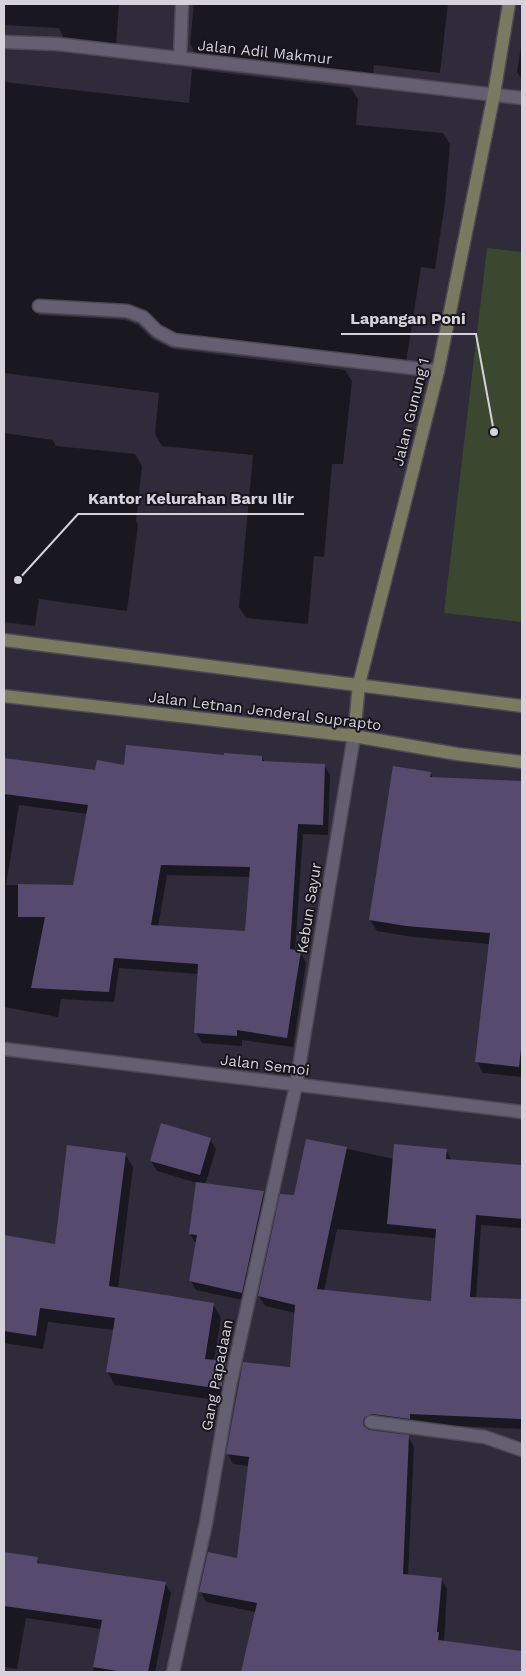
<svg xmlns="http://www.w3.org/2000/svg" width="526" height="1676" font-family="'Work Sans',sans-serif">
	<rect width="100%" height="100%" fill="#302b3b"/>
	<path fill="#3c4730" d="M 487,248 L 522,252 L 522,622 L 444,613 Z"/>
	<g fill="#0007" fill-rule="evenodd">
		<path d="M 4,4 L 119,4 L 116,45 L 66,42 L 59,28 L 4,25 Z"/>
		<path d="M 194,4 L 448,4 L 440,73 L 374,65 L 373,75 L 199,63 L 190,43 Z"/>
		<path d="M 522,40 L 522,80 L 517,72 Z"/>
		<path d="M 192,69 L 351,88 L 358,99 L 356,125 L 443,133 L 450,144 L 445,203 L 435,269 L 421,267 L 405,369 L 184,343 L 135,314 L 41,310 L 38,315 L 125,320 L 138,325 L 152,339 L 173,349 L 345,370 L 352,381 L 343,464 L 332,464 L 324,557 L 314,556 L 308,624 L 246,618 L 239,607 L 253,455 L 162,446 L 155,434 L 159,393 L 4,373 L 4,375 L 4,82 L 189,103 Z"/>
		<path d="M 4,433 L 53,440 L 56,446 L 135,454 L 142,466 L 136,521 L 138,525 L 127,611 L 39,599 L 35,626 L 4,622 Z"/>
		<path d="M 225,757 L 261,757 L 265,762 L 324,765 L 330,775 L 328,835 L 303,834 L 295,951 L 300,952 L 306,962 L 293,1047 L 242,1040 L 242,1046 L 202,1043 L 196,1033 L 199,974 L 119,968 L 114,1002 L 61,999 L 58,1017 L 4,1007 L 4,759 L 96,771 L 125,766 ZM 19,805 L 88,814 L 74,886 L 6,885 ZM 167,875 L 250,877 L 246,933 L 158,927 Z"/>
		<path d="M 430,773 L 433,778 L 522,795 L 522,1077 L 483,1073 L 477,1062 L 490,944 L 413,937 L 377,931 L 370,920 Z"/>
		<path d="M 210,1139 L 216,1149 L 205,1185 L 264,1192 L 269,1201 L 247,1301 L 196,1290 L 191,1281 L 197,1243 L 195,1242 L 190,1234 L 197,1183 L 157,1171 L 151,1161 Z"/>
		<path d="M 306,1140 L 394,1159 L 446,1150 L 452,1161 L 522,1167 L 522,1228 L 481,1225 L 476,1298 L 522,1301 L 522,1429 L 416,1424 L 370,1427 L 369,1431 L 408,1436 L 414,1447 L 408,1576 L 441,1579 L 447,1589 L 444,1642 L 522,1664 L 522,1672 L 242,1672 L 256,1612 L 206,1602 L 200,1591 L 238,1560 L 249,1466 L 233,1464 L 228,1454 L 291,1368 L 296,1313 L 265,1306 L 259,1296 L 295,1197 ZM 337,1229 L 436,1238 L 432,1302 L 324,1291 Z"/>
		<path d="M 125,1154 L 133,1167 L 118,1289 L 213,1304 L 221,1318 L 214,1361 L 226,1362 L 234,1376 L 228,1402 L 115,1385 L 107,1371 L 114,1330 L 48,1322 L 43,1349 L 4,1343 L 4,1237 L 56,1245 Z"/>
		<path d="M 4,1553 L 37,1559 L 41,1565 L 165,1583 L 171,1593 L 155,1672 L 93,1672 L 102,1629 L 26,1618 L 17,1669 L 4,1667 Z"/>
	</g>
	<g fill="#574a6f" fill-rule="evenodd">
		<path d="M 126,745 L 224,755 L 224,753 L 262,756 L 262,761 L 325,764 L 323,825 L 298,824 L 290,949 L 301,951 L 287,1038 L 237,1030 L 237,1036 L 194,1033 L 198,964 L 114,958 L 109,992 L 31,988 L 45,917 L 18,917 L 18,884 L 73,885 L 88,805 L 4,794 L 4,758 L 95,770 L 97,760 L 124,765 ZM 161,865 L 250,867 L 245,931 L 151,925 Z"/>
		<path d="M 393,766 L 431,772 L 430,777 L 522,781 L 522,1040 L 519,1067 L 475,1062 L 490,933 L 406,926 L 369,920 Z"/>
		<path d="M 161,1123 L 211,1138 L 200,1175 L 150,1161 Z"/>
		<path d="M 306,1139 L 347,1147 L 317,1289 L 431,1301 L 436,1229 L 387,1224 L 394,1144 L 447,1149 L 446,1159 L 522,1165 L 522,1219 L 476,1215 L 470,1297 L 522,1299 L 522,1419 L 410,1414 L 410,1419 L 372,1414 L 365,1417 L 363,1421 L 364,1426 L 369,1430 L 409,1435 L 403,1574 L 442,1578 L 437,1632 L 439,1632 L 438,1640 L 522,1651 L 522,1672 L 241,1672 L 257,1603 L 199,1592 L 208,1552 L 237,1558 L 249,1457 L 226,1454 L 243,1362 L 290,1367 L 295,1305 L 258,1296 L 280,1194 L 294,1195 Z"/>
		<path d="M 67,1145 L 126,1153 L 109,1286 L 214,1303 L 205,1359 L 227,1361 L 221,1389 L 106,1372 L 115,1318 L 40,1308 L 36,1336 L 4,1331 L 4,1235 L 55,1244 Z"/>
		<path d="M 196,1182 L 264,1191 L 242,1293 L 189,1281 L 197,1235 L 189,1234 Z"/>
		<path d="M 4,1552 L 38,1557 L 37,1563 L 166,1582 L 148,1672 L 123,1672 L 93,1667 L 102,1620 L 4,1606 Z"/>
	</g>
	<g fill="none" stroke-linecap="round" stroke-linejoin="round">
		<defs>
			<g id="street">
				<path d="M 4,42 L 57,44 L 522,98"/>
				<path d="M 180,58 L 182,4"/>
				<path d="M 39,306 L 127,311 L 143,317 L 157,331 L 174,340 L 438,371"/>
				<path d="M 4,1049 L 522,1112"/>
				<path d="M 371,1422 L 485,1437 L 522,1450"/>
				<path d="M 173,1672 L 206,1523 L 230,1385 L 296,1085 L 354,736"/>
			</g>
			<g id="secondary">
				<path d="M 4,640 L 522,706"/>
				<path d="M 4,696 L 354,736 L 457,754 L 522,762"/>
				<path d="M 354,736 L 359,684 L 438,371 L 494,94 L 509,4"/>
			</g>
		</defs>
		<use href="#street" stroke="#4d4856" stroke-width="15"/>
		<use href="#secondary" stroke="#4d4856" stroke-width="15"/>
		<use href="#street" stroke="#645f71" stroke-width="12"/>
		<use href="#secondary" stroke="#7a7a60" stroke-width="12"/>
	</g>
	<g text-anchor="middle" stroke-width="4" stroke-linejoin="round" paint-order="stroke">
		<g font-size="15" fill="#d5d2dc" stroke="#17151c">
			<text transform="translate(265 52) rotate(6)" y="5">Jalan Adil Makmur</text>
			<text transform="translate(411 412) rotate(-76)" y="5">Jalan Gunung 1</text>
			<text transform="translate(265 711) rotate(7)" y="5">Jalan Letnan Jenderal Suprapto</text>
			<text transform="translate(309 908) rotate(-81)" y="5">Kebun Sayur</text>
			<text transform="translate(265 1065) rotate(7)" y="5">Jalan Semoi</text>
			<text transform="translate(217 1375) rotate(-79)" y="5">Gang Papadaan</text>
		</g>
	</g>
	<path fill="none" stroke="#d5d2dc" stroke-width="2" d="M494 432L476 334H341M18 580L78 514H304"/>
	<g fill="#d5d2dc" stroke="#17151c" stroke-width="2">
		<circle cx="494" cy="432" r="5"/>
		<circle cx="18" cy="580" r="5"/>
	</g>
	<g font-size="16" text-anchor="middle" font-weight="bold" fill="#d5d2dc" stroke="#17151c" stroke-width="4" stroke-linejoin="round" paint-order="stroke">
		<text x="408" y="324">Lapangan Poni</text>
		<text x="191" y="504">Kantor Kelurahan Baru Ilir</text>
	</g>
	<rect width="526" height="1676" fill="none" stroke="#d5d2dc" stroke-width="10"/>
</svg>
